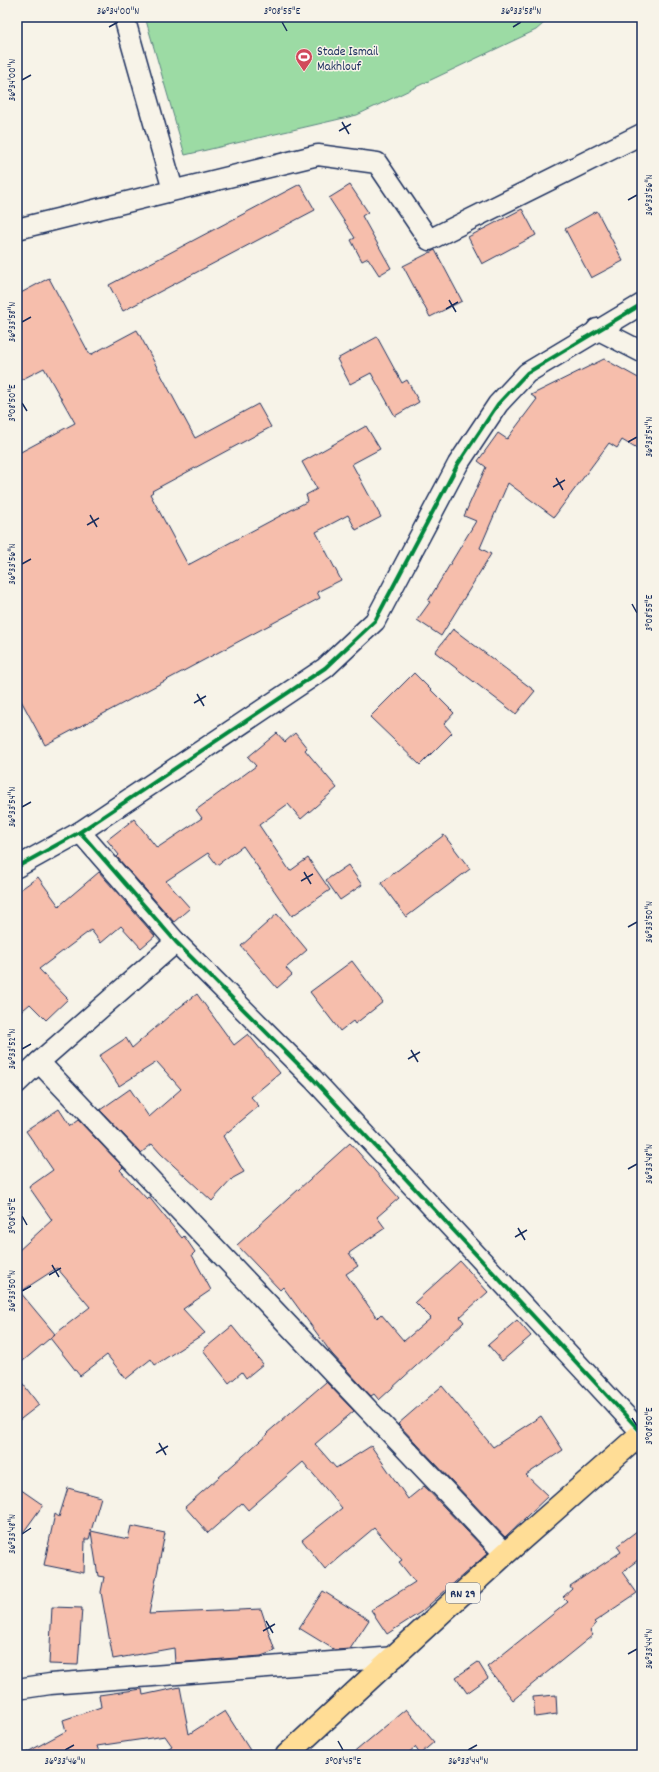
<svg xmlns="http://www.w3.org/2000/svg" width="659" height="1772" font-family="Dekko,sans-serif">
	<rect width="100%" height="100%" fill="#f7f3e8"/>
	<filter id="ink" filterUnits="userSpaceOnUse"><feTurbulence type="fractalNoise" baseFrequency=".025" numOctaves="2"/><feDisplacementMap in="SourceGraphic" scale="8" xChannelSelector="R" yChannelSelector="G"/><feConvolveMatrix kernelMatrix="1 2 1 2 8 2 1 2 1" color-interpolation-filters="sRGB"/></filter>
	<g filter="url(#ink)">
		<path fill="#9cdba4" stroke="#5c8581" d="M 145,17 L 551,17 L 536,30 L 357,115 L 185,155 Z"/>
		<g fill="#f6beac" stroke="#1b2f5e">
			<path d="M 300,184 L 315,210 L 123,311 L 109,285 Z"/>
			<path d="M 350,185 L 368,212 L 362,216 L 391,268 L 379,275 L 368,258 L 362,261 L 351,240 L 355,238 L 329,198 Z"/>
			<path d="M 522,209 L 536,235 L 482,264 L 468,237 Z"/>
			<path d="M 597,211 L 623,261 L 591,278 L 565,229 Z"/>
			<path d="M 435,250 L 462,301 L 430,317 L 403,266 Z"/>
			<path d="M 49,278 L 90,355 L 137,330 L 195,438 L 258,404 L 271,427 L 152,491 L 153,492 L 150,494 L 188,565 L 308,501 L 306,495 L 317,489 L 302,462 L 366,426 L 380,449 L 352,464 L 381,517 L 356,530 L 348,515 L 316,532 L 341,580 L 317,592 L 320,598 L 45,745 L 17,693 L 17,454 L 75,423 L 44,368 L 17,382 L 17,295 Z"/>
			<path d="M 377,337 L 402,383 L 407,380 L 419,402 L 395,416 L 371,373 L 350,384 L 337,359 Z"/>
			<path d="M 604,359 L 642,380 L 642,452 L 622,440 L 617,448 L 609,443 L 554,517 L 508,483 L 480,548 L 491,554 L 441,636 L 417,620 L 430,602 L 428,601 L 476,521 L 464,516 L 486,467 L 478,461 L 498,433 L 507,439 L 537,399 L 531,395 Z"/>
			<path d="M 453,629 L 535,691 L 516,714 L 435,652 Z"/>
			<path d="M 414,673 L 454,713 L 444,724 L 452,733 L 420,765 L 370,717 Z"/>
			<path d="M 277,733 L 285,742 L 295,733 L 307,748 L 305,750 L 337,788 L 301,819 L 288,804 L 259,825 L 290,871 L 308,858 L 330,890 L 292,916 L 243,846 L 217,865 L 208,853 L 166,881 L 190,908 L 174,922 L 117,857 L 119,855 L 107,840 L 134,819 L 157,848 L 202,818 L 196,810 L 256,766 L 248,757 Z"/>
			<path d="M 444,835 L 470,869 L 406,917 L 381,883 Z"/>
			<path d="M 348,865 L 362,885 L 340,900 L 326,880 Z"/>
			<path d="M 99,872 L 155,936 L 141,948 L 121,926 L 101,943 L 91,930 L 39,969 L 68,999 L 46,1020 L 30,1004 L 17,1015 L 17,892 L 38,877 L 59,906 Z"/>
			<path d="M 277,914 L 307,950 L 286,968 L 292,975 L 277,988 L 241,946 Z"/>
			<path d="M 352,961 L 383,1002 L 355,1024 L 353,1021 L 340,1031 L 310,992 Z"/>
			<path d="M 197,994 L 234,1045 L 248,1034 L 280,1073 L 251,1097 L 259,1106 L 223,1136 L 244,1172 L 233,1178 L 212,1201 L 161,1154 L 152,1144 L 141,1153 L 100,1110 L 130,1089 L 149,1117 L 181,1089 L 157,1062 L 119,1086 L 99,1056 L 126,1038 L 132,1048 L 176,1010 Z"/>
			<path d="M 59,1109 L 70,1126 L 78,1120 L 123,1167 L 120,1170 L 147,1199 L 149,1197 L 182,1238 L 184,1236 L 195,1252 L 192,1255 L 211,1290 L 183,1309 L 205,1333 L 155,1365 L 151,1359 L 126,1379 L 107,1355 L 80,1376 L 50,1338 L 90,1307 L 57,1268 L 20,1292 L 55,1334 L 17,1366 L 17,1252 L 52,1220 L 29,1187 L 53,1170 L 26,1131 Z"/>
			<path d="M 350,1143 L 399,1198 L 377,1217 L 385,1228 L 349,1253 L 358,1266 L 346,1274 L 377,1318 L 381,1314 L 404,1341 L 431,1318 L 415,1302 L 460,1261 L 488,1292 L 460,1317 L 464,1322 L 379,1400 L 374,1394 L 371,1396 L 332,1354 L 283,1287 L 280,1290 L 237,1245 Z"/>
			<path d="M 517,1320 L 531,1336 L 502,1361 L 488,1345 Z"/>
			<path d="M 232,1326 L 263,1364 L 246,1378 L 242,1372 L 229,1383 L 203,1350 Z"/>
			<path d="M 17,1376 L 39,1405 L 17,1422 Z"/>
			<path d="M 326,1382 L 354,1411 L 315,1444 L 336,1468 L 371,1446 L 408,1499 L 424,1486 L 488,1553 L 421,1612 L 387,1634 L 371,1610 L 415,1582 L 399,1562 L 402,1560 L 374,1528 L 325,1569 L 302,1540 L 342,1508 L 303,1462 L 248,1510 L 242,1503 L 208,1533 L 185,1507 L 268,1434 L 267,1433 Z"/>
			<path d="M 442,1386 L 493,1447 L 541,1416 L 563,1450 L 526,1475 L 548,1496 L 505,1537 L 398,1424 Z"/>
			<path d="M 17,1487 L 43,1505 L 17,1541 Z"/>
			<path d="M 68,1488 L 101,1497 L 91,1531 L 128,1539 L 131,1526 L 165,1533 L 149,1614 L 261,1609 L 275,1651 L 261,1656 L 175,1663 L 174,1648 L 113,1659 L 101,1592 L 104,1577 L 98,1576 L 91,1532 L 89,1539 L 85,1539 L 84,1573 L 44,1565 L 55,1514 L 59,1517 Z"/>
			<path d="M 642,1527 L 642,1557 L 622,1572 L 637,1593 L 594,1622 L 596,1624 L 590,1631 L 593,1635 L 513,1700 L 487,1667 L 568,1602 L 563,1597 L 572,1589 L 570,1586 L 621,1552 L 617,1546 Z"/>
			<path d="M 323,1591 L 369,1620 L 350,1649 L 335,1650 L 299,1628 Z"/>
			<path d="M 52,1607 L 82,1608 L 78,1665 L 49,1664 Z"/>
			<path d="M 478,1662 L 488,1678 L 467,1693 L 456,1677 Z"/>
			<path d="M 180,1687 L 189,1734 L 225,1711 L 253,1755 L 157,1755 L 172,1746 L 165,1736 L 97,1746 L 100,1755 L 22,1755 L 66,1731 L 63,1720 L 101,1707 L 99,1695 L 142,1689 L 143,1695 Z"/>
			<path d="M 556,1695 L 557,1714 L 535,1717 L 533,1697 Z"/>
			<path d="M 406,1709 L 434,1742 L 420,1754 L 415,1747 L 406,1755 L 351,1755 Z"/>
		</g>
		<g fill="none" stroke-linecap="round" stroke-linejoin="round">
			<defs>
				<g id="minor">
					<path d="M 124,17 L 173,190"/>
					<path d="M 17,229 L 318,155 L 377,163 L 429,240 L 642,134"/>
					<path d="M 597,329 L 642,352"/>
					<path d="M 80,832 L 176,942 L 313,1079 L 642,1433"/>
					<path d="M 17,867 L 80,832 L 325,668 L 375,621 L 458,464 L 498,404 L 527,373 L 642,304"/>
					<path d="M 39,1062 L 176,942"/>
					<path d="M 17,1083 L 39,1062 L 505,1554"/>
					<path d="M 17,1689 L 50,1684 L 395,1657"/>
				</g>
				<path id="primary" d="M 287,1755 L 505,1554 L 642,1433"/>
			</defs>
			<use href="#minor" stroke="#1b2f5e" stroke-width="23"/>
			<use href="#primary" stroke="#1b2f5e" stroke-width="25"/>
			<use href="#minor" stroke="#f7f3e8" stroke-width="20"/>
			<use href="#primary" stroke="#ffdd96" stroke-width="22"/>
			<defs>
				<g id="cycleway">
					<path d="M 80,832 L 176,942 L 313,1079 L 642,1433"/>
					<path d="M 17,867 L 80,832 L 325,668 L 375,621 L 458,464 L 498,404 L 527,373 L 642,304"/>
				</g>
			</defs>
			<use href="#cycleway" stroke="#f7f3e8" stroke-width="6"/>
			<use href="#cycleway" stroke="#00873e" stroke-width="4"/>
		</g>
	</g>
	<path fill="none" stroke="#1b2f5e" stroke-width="1.5" d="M 282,22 L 287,31M 109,27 L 118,22M 513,27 L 521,22M 22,80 L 31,75M 342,122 L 349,134M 339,131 L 351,124M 628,200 L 637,195M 449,300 L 456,312M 446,309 L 458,302M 22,322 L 31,317M 22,403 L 27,411M 628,442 L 637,437M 556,478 L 563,490M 553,487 L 565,480M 90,515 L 97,527M 87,525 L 99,518M 22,564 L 31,559M 632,604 L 637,613M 197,694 L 204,706M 194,703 L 206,696M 22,807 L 31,802M 304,872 L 311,884M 301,881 L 313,874M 628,927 L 637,922M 22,1049 L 31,1044M 411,1050 L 418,1062M 408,1059 L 420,1052M 628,1169 L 637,1164M 22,1216 L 27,1225M 518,1228 L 525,1240M 515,1237 L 527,1230M 52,1265 L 59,1277M 49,1275 L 61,1268M 22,1291 L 31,1286M 632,1418 L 637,1426M 159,1443 L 166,1455M 156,1453 L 168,1446M 22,1534 L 31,1528M 266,1621 L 273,1633M 263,1631 L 275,1624M 628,1654 L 637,1649M 338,1741 L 343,1750M 65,1750 L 74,1745M 468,1750 L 477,1745"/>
	<defs>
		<symbol id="stadium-pin" viewBox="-11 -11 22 30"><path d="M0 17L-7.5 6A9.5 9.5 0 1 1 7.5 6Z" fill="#d1495b" stroke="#f7f3e8"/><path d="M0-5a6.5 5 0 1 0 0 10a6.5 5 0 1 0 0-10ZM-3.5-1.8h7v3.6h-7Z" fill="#fff"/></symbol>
	</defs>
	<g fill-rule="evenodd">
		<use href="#stadium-pin" x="294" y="47" width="20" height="27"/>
	</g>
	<g text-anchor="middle" stroke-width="3" stroke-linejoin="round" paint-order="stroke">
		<rect fill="#f7f3e8" stroke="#5d6a87" stroke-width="1" x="446" y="1583" width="34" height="20" rx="3"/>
		<g font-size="12" font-weight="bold" fill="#1b2f5e">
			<text x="463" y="1597">RN 29</text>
		</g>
		<g font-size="13" fill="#1b2f5e" stroke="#f7f3e8" text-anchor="start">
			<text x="317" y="55">Stade Ismail<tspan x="317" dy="15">Makhlouf</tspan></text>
		</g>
	</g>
	<rect width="659" height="1772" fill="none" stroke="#f7f3e8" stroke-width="44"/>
	<rect x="22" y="22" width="615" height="1728" fill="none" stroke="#1b2f5e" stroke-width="1.5"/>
	<g font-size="10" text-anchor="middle" fill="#1b2f5e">
		<text x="118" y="14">36°34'00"N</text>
		<text x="282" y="14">3°08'55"E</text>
		<text x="521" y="14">36°33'58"N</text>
		<text transform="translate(11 80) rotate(-90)" y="4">36°34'00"N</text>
		<text transform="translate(648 195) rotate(-90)" y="4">36°33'56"N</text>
		<text transform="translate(11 322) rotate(-90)" y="4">36°33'58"N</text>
		<text transform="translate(11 403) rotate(-90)" y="4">3°08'50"E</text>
		<text transform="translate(648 437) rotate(-90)" y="4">36°33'54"N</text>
		<text transform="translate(11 564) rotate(-90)" y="4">36°33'56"N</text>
		<text transform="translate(648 613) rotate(-90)" y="4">3°08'55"E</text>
		<text transform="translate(11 807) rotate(-90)" y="4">36°33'54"N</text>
		<text transform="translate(648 922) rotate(-90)" y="4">36°33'50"N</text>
		<text transform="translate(11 1049) rotate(-90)" y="4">36°33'52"N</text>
		<text transform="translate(648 1164) rotate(-90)" y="4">36°33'48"N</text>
		<text transform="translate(11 1216) rotate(-90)" y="4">3°08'45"E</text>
		<text transform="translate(11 1291) rotate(-90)" y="4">36°33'50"N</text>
		<text transform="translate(648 1426) rotate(-90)" y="4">3°08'50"E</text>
		<text transform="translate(11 1534) rotate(-90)" y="4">36°33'48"N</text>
		<text transform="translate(648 1649) rotate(-90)" y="4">36°33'44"N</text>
		<text x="65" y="1764">36°33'46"N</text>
		<text x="343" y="1764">3°08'45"E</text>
		<text x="468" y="1764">36°33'44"N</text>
	</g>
</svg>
